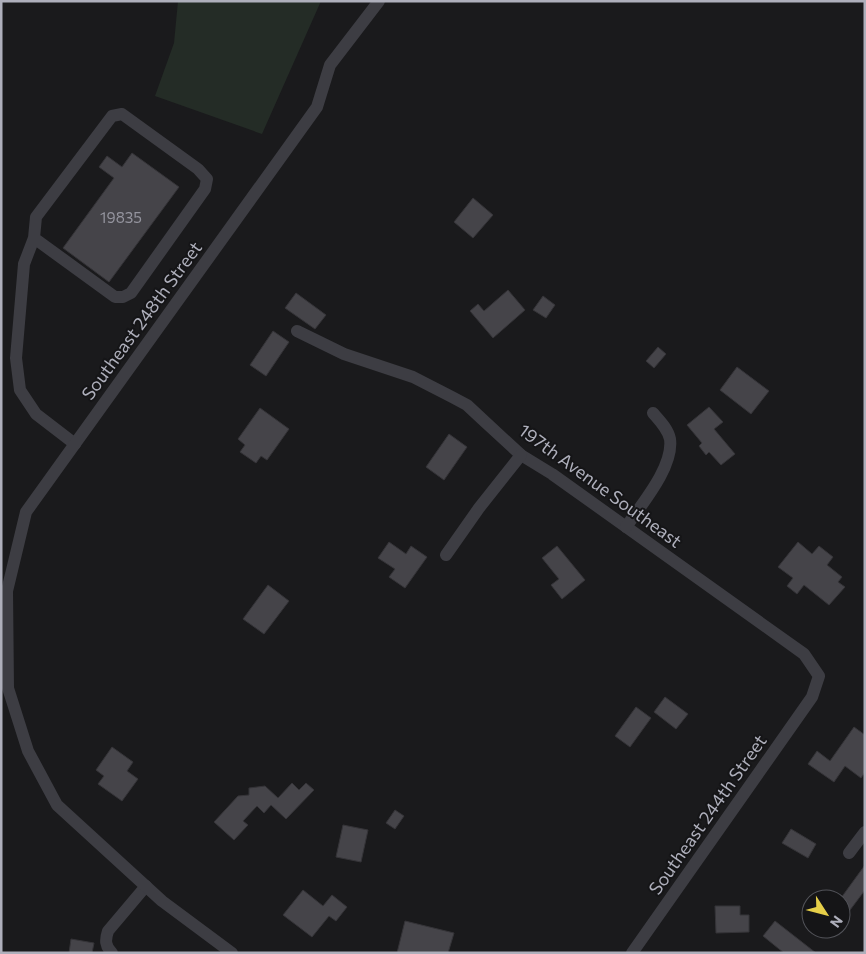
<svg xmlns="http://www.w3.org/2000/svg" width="866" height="954" font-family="Commissioner,sans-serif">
	<rect width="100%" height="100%" fill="#1a1a1c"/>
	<path fill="#242c26" d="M 178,1 L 321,1 L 262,134 L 155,96 L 174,43 Z"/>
	<g fill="#454449" stroke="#353438">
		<path d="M 132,153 L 179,187 L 109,282 L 63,248 L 114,178 L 99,167 L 107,156 L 122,167 Z"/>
		<path d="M 473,198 L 493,215 L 473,238 L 454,222 Z"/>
		<path d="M 508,290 L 525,310 L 493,338 L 470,311 L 478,304 L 484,311 Z"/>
		<path d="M 296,293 L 326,315 L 315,329 L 285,308 Z"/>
		<path d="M 543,296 L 555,305 L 546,318 L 533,310 Z"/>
		<path d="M 273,331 L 289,342 L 266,376 L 250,365 Z"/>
		<path d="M 658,347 L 666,354 L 654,368 L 646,361 Z"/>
		<path d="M 737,367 L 769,391 L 751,414 L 720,390 Z"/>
		<path d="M 709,407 L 723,422 L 714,429 L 735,454 L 721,465 L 709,452 L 706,455 L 699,446 L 702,443 L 687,425 Z"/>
		<path d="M 260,408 L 289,429 L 267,460 L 261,456 L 256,463 L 240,452 L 245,445 L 238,439 Z"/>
		<path d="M 449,434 L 467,447 L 444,480 L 426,467 Z"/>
		<path d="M 389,542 L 406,554 L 411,546 L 427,557 L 405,588 L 389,577 L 395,569 L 378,558 Z"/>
		<path d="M 798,542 L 812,554 L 819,546 L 833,557 L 827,565 L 842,577 L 838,582 L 845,587 L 829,605 L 804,585 L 797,594 L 787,586 L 793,578 L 778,567 Z"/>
		<path d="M 557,546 L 585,580 L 562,599 L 551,585 L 559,579 L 542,558 Z"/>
		<path d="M 268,585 L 289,601 L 264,634 L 243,619 Z"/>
		<path d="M 665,697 L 688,714 L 676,729 L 654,712 Z"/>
		<path d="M 636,707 L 651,718 L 630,747 L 615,736 Z"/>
		<path d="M 854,727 L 865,735 L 865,772 L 861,778 L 845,766 L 834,782 L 808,764 L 817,751 L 830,761 Z"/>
		<path d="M 112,747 L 133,762 L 127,771 L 138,779 L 122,801 L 98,784 L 104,776 L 96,770 Z"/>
		<path d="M 292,783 L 299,790 L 306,783 L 314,790 L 286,819 L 271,805 L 264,813 L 257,806 L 243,821 L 248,825 L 234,840 L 214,822 L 238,796 L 249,795 L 249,788 L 265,786 L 278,798 Z"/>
		<path d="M 395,810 L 404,816 L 395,829 L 386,823 Z"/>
		<path d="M 343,825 L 368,830 L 361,862 L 336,857 Z"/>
		<path d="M 791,829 L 816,844 L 808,858 L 782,843 Z"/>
		<path d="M 865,865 L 865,890 L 841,922 L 841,898 Z"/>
		<path d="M 303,890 L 323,906 L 332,895 L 347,907 L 336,921 L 329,916 L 312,937 L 283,915 Z"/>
		<path d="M 715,906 L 740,906 L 740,915 L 749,915 L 749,932 L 716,933 Z"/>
		<path d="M 405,921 L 454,933 L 448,953 L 397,953 Z"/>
		<path d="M 775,921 L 816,953 L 784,953 L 763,936 Z"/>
		<path d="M 71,939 L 94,943 L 92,953 L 69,953 Z"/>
	</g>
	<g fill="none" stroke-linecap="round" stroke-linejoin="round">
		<g stroke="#3d3d43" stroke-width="12">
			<path d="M 34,238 L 36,217 L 112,116 L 122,114 L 198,169 L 207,179 L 205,189 L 131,293 L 123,297 L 115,297 L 34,238 L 24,264 L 16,358 L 20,390 L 36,414 L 75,444"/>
			<path d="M 297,331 L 344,354 L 413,377 L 452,397 L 467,405 L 482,419 L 521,455 L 552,474 L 804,654 L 819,676 L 812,697 L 632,953"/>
			<path d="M 626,527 C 641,505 674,467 670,439 C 668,429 660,421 653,413"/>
			<path d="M 446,555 L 479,508 L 521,455"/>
			<path d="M 849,853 L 865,832"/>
			<path d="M 112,953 C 105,946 105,940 108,931 L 146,886"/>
			<path d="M 232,953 L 162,901 L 57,805 L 28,751 L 8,688 L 7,591 L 26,512 L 317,107 L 330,65 L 379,1"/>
		</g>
	</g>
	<g text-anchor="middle" stroke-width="4" stroke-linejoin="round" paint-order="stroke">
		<g font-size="15" fill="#94949e">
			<text x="121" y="223">19835</text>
		</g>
		<g font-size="18" fill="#aeafbb" stroke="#151517">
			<text transform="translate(142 321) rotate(-54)" y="6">Southeast 248th Street</text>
			<text transform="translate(600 486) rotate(36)" y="6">197th Avenue Southeast</text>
			<text transform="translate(708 815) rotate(-55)" y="6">Southeast 244th Street</text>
		</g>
	</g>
	<rect width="866" height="954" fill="none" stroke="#aeafbb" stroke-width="5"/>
	<g transform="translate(826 914) rotate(126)"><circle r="24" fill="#151517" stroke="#525359"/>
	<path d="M0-4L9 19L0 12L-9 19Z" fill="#e6cf49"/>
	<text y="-8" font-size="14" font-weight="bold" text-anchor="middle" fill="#aeafbb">N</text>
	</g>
</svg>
